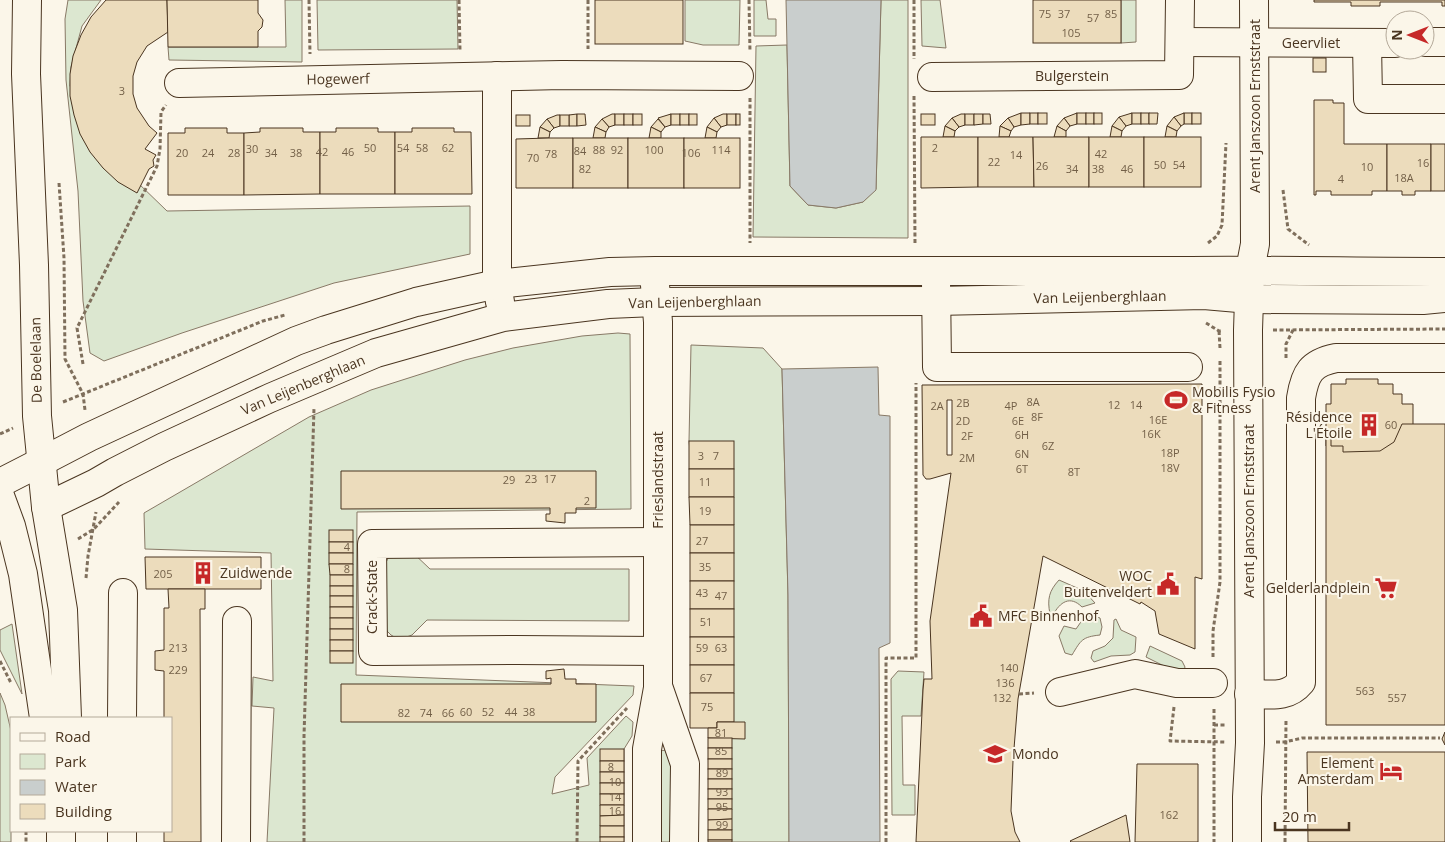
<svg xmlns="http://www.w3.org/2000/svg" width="1445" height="842" font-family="'Open Sans',sans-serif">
	<rect width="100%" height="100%" fill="#fbf6e9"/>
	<g fill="#dce7d0" stroke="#887966">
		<path d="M 68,0 L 101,0 L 82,26 L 71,67 L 70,86 L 136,181 L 167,211 L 470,206 L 470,254 L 334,283 L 182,333 L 104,361 L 90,353 L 83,301 L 78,191 L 66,80 L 65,19 Z"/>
		<path d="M 285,0 L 302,0 L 302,62 L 169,60 L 168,47 L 286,47 Z"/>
		<path d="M 317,0 L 457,0 L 458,49 L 318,50 Z"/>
		<path d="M 685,0 L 740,0 L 739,45 L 703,45 L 685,41 Z"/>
		<path d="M 754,0 L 766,0 L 768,19 L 776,19 L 776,36 L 754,36 Z"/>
		<path d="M 881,0 L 908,0 L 908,238 L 753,237 L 756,46 L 787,45 L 790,186 L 808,205 L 836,208 L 863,202 L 876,189 Z"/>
		<path d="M 921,0 L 940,0 L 946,48 L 922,46 Z"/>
		<path d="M 1121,0 L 1136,0 L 1136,42 L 1121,43 Z"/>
		<path d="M 618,333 L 630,334 L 631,509 L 357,512 L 356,675 L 634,686 L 633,695 L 555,777 L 552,794 L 589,785 L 587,758 L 626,716 L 633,722 L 632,736 L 624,749 L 624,842 L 267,842 L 274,708 L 252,706 L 253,677 L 273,681 L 271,553 L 145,549 L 144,513 L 309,417 L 371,390 L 465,360 L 513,348 L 582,336 Z"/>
		<path d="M 691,345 L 763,348 L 782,369 L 788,595 L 789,842 L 730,842 L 689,441 Z"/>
		<path d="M 391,551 L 411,551 L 430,569 L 629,569 L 629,621 L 427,620 L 412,635 L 404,638 L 398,639 L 391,635 L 387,631 L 385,625 L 385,565 Z"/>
		<path d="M 1059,580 L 1084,591 L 1095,603 L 1082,607 C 1070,595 1060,602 1053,615 L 1050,614 C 1047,599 1049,591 1059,580 Z"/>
		<path d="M 1085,616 L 1094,616 L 1100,618 L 1102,627 L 1100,635 C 1082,637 1081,640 1072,655 L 1065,653 L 1059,636 L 1064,626 L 1076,629 Z"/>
		<path d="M 1116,619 L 1121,630 L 1136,637 L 1135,652 L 1130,655 L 1111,656 L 1094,662 L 1091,658 L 1093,651 L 1105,646 L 1113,638 L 1114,620 Z"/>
		<path d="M 12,624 L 22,694 L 0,650 L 0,630 Z"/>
		<path d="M 1150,646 L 1182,661 L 1185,667 L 1183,673 L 1178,673 L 1146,657 Z"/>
		<path d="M 898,671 L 924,672 L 921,716 L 902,716 L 903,785 L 915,785 L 915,815 L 892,815 L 891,679 Z"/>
		<path d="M 0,693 L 5,705 L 11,731 L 11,842 L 0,842 Z"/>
		<path d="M 666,750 L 671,753 L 677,842 L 655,842 L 660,751 Z"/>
	</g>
	<g fill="#c9cecd" stroke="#887966">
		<path d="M 786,0 L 881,0 L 876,190 L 863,202 L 836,208 L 808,205 L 790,186 Z"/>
		<path d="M 878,367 L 879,415 L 890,416 L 890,643 L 879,648 L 880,842 L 789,842 L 788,595 L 782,369 Z"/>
	</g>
	<g fill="#ecdcbc" stroke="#4a3520" fill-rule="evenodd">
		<path d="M 106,0 L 167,0 L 168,32 L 147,46 L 137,62 L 133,76 L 133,94 L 137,108 L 149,126 L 157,133 L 145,149 L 156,155 L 153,160 L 154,166 L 149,169 L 137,193 L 118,182 L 103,168 L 90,152 L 80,134 L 74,115 L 70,96 L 70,74 L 73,56 L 81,35 L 91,17 Z"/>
		<path d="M 167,0 L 258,0 L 258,13 L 263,20 L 262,27 L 258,31 L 258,47 L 168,47 Z"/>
		<rect x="595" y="0" width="88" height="44"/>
		<rect x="1033" y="0" width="88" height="43"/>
		<path d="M 1314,0 L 1445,0 L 1445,6 L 1442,6 L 1442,2 L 1380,2 L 1380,6 L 1351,6 L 1351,2 L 1314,2 Z"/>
		<rect x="1313" y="58" width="13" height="14"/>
		<path d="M 1314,100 L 1333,100 L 1333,103 L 1344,103 L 1344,144 L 1387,144 L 1387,191 L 1372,191 L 1372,195 L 1331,195 L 1331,191 L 1316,191 L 1316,195 L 1314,195 Z"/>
		<path d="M 1021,113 L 1021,125 L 1014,127 L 1008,118 Z"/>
		<path d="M 1021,113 L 1030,113 L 1030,124 L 1021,125 Z"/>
		<rect x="1030" y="113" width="8" height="11"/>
		<rect x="1038" y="113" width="9" height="11"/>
		<path d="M 1077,113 L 1077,124 L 1070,126 L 1064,118 Z"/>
		<rect x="1077" y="113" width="9" height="11"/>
		<rect x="1086" y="113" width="8" height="11"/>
		<rect x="1094" y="113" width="8" height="11"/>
		<path d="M 1132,113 L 1132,124 L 1126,126 L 1119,117 Z"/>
		<rect x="1132" y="113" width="9" height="11"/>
		<rect x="1141" y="113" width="8" height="11"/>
		<path d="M 1149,113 L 1158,113 L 1157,124 L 1149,124 Z"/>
		<rect x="1184" y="113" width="8" height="11"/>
		<path d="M 1184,113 L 1184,124 L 1181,126 L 1174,117 Z"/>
		<rect x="1192" y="113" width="9" height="11"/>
		<path d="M 577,114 L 577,126 L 569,126 L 569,115 Z"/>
		<path d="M 577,114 L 585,114 L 586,125 L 577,126 Z"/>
		<path d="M 612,114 L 615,114 L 615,125 L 609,127 L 602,119 Z"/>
		<rect x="615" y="114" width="9" height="11"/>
		<rect x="624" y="114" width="9" height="11"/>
		<rect x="633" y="114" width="9" height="11"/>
		<path d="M 671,114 L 671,125 L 665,127 L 658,118 Z"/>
		<rect x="671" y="114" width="9" height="11"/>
		<rect x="680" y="114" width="9" height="11"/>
		<rect x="689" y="114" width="8" height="11"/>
		<path d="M 723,114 L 727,114 L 727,125 L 721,127 L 714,118 Z"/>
		<rect x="727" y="114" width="9" height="11"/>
		<rect x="736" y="114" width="4" height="11"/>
		<rect x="921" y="114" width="14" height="11"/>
		<path d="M 961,114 L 965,114 L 965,125 L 959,127 L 952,118 Z"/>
		<rect x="965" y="114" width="9" height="11"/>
		<path d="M 974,114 L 983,114 L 983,124 L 974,125 Z"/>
		<path d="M 983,114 L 990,114 L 991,124 L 983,124 Z"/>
		<rect x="516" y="115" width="14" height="11"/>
		<path d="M 557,115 L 560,115 L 560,126 L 554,128 L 547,119 Z"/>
		<rect x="560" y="115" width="9" height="11"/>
		<path d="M 1119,117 L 1126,126 L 1122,131 L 1112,126 Z"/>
		<path d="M 1174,117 L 1181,126 L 1177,131 L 1167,126 Z"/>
		<path d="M 714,118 L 721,127 L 717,132 L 707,127 Z"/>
		<path d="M 952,118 L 959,127 L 955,131 L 945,126 Z"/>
		<path d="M 1008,118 L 1014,127 L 1011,131 L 1000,126 Z"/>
		<path d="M 1064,118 L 1070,126 L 1066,131 L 1057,126 Z"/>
		<path d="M 547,119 L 554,128 L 550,132 L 540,127 Z"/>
		<path d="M 602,119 L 609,127 L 606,132 L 595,127 Z"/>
		<path d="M 658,119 L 665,127 L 661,132 L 651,127 Z"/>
		<path d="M 945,126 L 955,131 L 954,137 L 943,137 Z"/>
		<path d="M 1000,126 L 1011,131 L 1009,137 L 999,137 Z"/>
		<path d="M 1057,126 L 1066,131 L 1066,137 L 1054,137 Z"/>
		<path d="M 1112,126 L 1122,131 L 1121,137 L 1110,137 Z"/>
		<path d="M 1167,126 L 1177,131 L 1176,137 L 1165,137 Z"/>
		<path d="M 540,127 L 550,132 L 549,138 L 538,138 Z"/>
		<path d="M 595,127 L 606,132 L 605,138 L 593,138 Z"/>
		<path d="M 651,127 L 661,132 L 661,138 L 649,138 Z"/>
		<path d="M 707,127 L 717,132 L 716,138 L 705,138 Z"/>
		<path d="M 185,128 L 227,128 L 227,133 L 244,133 L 244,195 L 168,195 L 168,133 L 185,133 Z"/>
		<path d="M 260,128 L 303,128 L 303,132 L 320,132 L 320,194 L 244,195 L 244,133 L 260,132 Z"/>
		<path d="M 336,128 L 378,128 L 378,132 L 395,132 L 395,194 L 320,194 L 320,132 L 336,132 Z"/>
		<path d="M 412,128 L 454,128 L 454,132 L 471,132 L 472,194 L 395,194 L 395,132 L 412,132 Z"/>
		<path d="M 921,137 L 978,137 L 978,187 L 921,188 Z"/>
		<path d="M 978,137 L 1033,137 L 1034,187 L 978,187 Z"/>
		<path d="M 1033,137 L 1089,137 L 1089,187 L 1034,187 Z"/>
		<rect x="1089" y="137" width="55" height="50"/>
		<rect x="1144" y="137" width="57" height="50"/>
		<path d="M 549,138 L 573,138 L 573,188 L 516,188 L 516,139 Z"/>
		<rect x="573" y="138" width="55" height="50"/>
		<rect x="628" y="138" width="56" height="50"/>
		<rect x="684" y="138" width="56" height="50"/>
		<path d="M 1387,144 L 1431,144 L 1431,191 L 1415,191 L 1415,195 L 1402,195 L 1402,191 L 1387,191 Z"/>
		<rect x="1431" y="144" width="14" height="47"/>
		<path d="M 1346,379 L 1378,379 L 1378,384 L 1393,384 L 1393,394 L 1402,394 L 1402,404 L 1413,404 L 1413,446 L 1403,446 L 1403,456 L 1393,456 L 1393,466 L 1378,466 L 1378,471 L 1346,471 L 1346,466 L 1331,466 L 1331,446 L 1326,446 L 1326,404 L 1331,404 L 1331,384 L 1346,384 Z"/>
		<path d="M 1202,384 L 1202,579 L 1195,577 L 1195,649 L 1159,634 L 1155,611 L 1141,602 L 1140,604 L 1043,556 L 1018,699 L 1013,761 L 1011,811 L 1015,832 L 1020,842 L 916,842 L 923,690 L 924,679 L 932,679 L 930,621 L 951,473 L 930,479 L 926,479 L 923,475 L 922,385 ZM 947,400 L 952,400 L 952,455 L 947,455 Z"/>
		<path d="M 1402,424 L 1445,424 L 1445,725 L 1326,725 L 1326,437 L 1331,437 L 1331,446 L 1343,446 L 1343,452 L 1380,451 L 1394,442 Z"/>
		<rect x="689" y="441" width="45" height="28"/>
		<rect x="689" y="469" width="45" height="28"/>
		<path d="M 341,471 L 596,471 L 596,508 L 576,508 L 576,513 L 565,513 L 565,523 L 546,521 L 546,514 L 550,514 L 550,508 L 341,509 Z"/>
		<path d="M 689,497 L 734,497 L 734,525 L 690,525 Z"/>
		<rect x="690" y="525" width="44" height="28"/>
		<rect x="329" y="530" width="24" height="12"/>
		<rect x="329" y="542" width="24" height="11"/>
		<rect x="329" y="553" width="24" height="11"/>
		<rect x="690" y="553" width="44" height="28"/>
		<path d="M 145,557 L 261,557 L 261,589 L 146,589 Z"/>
		<path d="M 329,564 L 353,564 L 353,575 L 330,575 Z"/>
		<rect x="330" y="575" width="23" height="11"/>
		<rect x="690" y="581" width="44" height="28"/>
		<rect x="330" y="586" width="23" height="10"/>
		<path d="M 168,589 L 205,589 L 205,609 L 200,609 L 201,842 L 164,842 L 164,831 L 171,831 L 171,718 L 164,718 L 164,671 L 155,670 L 155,651 L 164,650 L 164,608 L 169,608 Z"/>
		<rect x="330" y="596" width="23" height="11"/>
		<rect x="330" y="607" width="23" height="11"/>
		<rect x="690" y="609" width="44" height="28"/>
		<rect x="330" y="618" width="23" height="11"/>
		<rect x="330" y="629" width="23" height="11"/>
		<rect x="690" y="637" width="44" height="28"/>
		<rect x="330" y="640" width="23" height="11"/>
		<rect x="330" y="651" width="23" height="12"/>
		<rect x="690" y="665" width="44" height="28"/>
		<path d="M 564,669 L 565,679 L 576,679 L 576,684 L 596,684 L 596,722 L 341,722 L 341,684 L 551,684 L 551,678 L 546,679 L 546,671 Z"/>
		<path d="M 690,693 L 734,693 L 734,722 L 717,722 L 717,728 L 690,728 Z"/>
		<path d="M 717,722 L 745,722 L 745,739 L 708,738 L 708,728 L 717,728 Z"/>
		<path d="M 1445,732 L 1445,745 L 1442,739 Z"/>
		<rect x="708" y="738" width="24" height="10"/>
		<rect x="708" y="748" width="24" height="11"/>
		<rect x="600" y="749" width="24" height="12"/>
		<path d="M 1307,752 L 1445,752 L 1445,842 L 1308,842 Z"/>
		<rect x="708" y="759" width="24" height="10"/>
		<rect x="600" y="761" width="24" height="11"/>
		<path d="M 1137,764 L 1198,764 L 1198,842 L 1135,842 Z"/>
		<rect x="708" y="769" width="24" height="10"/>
		<rect x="600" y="772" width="24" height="11"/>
		<rect x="708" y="779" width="24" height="10"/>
		<rect x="600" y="783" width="24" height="11"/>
		<rect x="708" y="789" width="24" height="10"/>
		<rect x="600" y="794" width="24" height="11"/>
		<rect x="708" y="799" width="24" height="10"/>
		<path d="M 600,805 L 624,805 L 624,815 L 600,816 Z"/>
		<path d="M 708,809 L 732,809 L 732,819 L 708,820 Z"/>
		<path d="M 624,815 L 624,826 L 600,826 L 600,816 Z"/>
		<path d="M 1126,815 L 1130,842 L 1071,842 L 1070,841 Z"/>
		<path d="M 732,819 L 732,830 L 708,830 L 708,820 Z"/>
		<rect x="600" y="826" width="24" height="11"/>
		<rect x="708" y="830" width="24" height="10"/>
		<rect x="600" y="837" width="24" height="5"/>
		<rect x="708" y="840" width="24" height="2"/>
	</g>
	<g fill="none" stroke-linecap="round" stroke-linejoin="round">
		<defs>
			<g id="minor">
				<path d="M 1180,42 L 1395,43"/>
				<path d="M 1425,42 L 1445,42"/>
				<path d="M 1367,43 L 1368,99 L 1445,99"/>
				<path d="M 497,76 L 497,284 L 500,302"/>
				<path d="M 932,77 L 1179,75 L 1180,0"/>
				<path d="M 179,83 L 562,75 L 739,76"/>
				<path d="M 936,282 L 937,367 L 1188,367"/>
				<path d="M 41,462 L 89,437 L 296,341 L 326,330 L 416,302 L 497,284 L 610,272 L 655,271 L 1180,271 C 1268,270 1357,272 1445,272"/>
				<path d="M 46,507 L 96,483 L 115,472 L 164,447 L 270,398 L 376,353 L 503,317 L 608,304 L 655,302 L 936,301 L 1204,295 L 1250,299 L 1423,300 L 1445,298"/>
				<path d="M 658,651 L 516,650 L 373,651 L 372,544 L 658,542"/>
				<path d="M 659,689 L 685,764 L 684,842"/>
				<path d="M 1060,692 L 1135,674 L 1177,683 L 1213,683"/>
				<path d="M 1249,694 C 1269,694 1287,699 1301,682 L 1301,398 C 1305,373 1311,363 1336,358 L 1445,358"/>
				<path d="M 122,718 L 123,593"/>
				<path d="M 122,842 L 122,831"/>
				<path d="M 236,842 L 237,621"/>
				<path d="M 647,842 L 647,749 L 658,688 L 658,322 L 655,285"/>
				<path d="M 1247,842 L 1247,797 L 1250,743 L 1248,330 L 1250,270 L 1255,244 L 1254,0"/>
			</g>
			<g id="major">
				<path d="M 27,0 L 26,74 L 34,265 L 37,416 L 46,507 L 63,610 L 67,718"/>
				<path d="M 0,483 L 41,462"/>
				<path d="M 0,496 L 11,526 L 23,574 L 44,718"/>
				<path d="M 61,842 L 61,831"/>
			</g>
		</defs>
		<use href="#minor" stroke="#4a3520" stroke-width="30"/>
		<use href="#major" stroke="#4a3520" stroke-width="30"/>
		<g stroke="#7f6f5c" stroke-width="3" stroke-dasharray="4 2.5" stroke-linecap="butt">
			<path d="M 309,0 L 310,54"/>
			<path d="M 459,0 L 460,51"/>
			<path d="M 588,0 L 588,49"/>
			<path d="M 749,0 L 750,52"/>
			<path d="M 914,0 L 914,59"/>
			<path d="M 914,96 L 915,244"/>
			<path d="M 750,98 L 750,243"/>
			<path d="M 59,183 L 64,258 L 65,359 L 83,394 L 85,410"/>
			<path d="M 1283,190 L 1288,229 L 1309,245"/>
			<path d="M 1208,243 L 1217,236 L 1222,225 L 1226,143"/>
			<path d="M 1206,323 L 1219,331 L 1222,331"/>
			<path d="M 1273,330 L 1445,329"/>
			<path d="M 1219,331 L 1220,348"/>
			<path d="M 1286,358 L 1286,344 L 1293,330"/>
			<path d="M 83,364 L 77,328 L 157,166 L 160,149 L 161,112 L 166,105"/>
			<path d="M 63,402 L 263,321 L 285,315"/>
			<path d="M 0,434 L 13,428"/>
			<path d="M 78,539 L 94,529 L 119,502"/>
			<path d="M 86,578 L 88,556 L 96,512"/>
			<path d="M 1213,657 L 1213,631 L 1220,582 L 1220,359"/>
			<path d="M 0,661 L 11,683"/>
			<path d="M 1019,694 L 1034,693"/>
			<path d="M 1174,707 L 1170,741 L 1225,742"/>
			<path d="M 1214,709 L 1214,842"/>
			<path d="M 1214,725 L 1226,725"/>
			<path d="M 1276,742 L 1285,742 L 1302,738 L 1440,738"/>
			<path d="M 26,831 L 26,842"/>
			<path d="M 304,842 L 304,736 L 314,408"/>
			<path d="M 577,842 L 578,761 L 627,708"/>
			<path d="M 886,842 L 886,658 L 916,658 L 916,383"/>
			<path d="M 1285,842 L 1286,719"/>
		</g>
		<use href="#minor" stroke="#fbf6e9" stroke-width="28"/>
		<use href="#major" stroke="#fbf6e9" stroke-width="28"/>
	</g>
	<defs>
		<symbol id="stadium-bare" viewBox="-9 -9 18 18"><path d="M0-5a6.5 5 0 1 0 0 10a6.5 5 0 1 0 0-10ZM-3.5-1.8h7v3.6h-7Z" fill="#c62828" stroke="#fbf6e9" stroke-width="2.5" paint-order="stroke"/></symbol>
		<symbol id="building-bare" viewBox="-9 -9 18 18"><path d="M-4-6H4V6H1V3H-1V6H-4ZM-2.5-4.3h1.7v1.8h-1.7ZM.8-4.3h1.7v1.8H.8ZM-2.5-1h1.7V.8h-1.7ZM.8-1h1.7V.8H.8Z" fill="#c62828" stroke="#fbf6e9" stroke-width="2.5" paint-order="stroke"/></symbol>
		<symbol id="civic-bare" viewBox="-9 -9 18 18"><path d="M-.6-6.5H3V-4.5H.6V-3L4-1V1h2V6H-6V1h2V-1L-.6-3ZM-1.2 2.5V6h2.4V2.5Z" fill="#c62828" stroke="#fbf6e9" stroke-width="2.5" paint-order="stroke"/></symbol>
		<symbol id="supermarket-bare" viewBox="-9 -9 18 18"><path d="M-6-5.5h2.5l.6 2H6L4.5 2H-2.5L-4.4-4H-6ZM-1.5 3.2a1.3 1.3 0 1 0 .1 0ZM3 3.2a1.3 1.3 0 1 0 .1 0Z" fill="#c62828" stroke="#fbf6e9" stroke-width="2.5" paint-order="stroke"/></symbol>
		<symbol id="school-bare" viewBox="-9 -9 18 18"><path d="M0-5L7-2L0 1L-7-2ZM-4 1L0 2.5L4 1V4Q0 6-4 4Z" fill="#c62828" stroke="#fbf6e9" stroke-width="2.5" paint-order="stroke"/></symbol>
		<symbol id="hotel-bare" viewBox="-9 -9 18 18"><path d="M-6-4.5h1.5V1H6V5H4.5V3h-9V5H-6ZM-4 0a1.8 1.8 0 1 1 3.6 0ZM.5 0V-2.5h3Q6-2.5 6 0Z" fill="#c62828" stroke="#fbf6e9" stroke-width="2.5" paint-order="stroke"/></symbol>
	</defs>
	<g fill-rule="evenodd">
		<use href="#stadium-bare" x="1160" y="384" width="32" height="32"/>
		<use href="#building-bare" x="1353" y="409" width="32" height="32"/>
		<use href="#building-bare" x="187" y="557" width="32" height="32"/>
		<use href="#civic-bare" x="1152" y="568" width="32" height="32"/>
		<use href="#supermarket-bare" x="1370" y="572" width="32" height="32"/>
		<use href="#civic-bare" x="965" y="600" width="32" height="32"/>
		<use href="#school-bare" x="979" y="738" width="32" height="32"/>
		<use href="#hotel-bare" x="1375" y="755" width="32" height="32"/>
	</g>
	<g text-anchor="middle" stroke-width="4" stroke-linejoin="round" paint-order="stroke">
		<g font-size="11" fill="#725f47">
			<text x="1045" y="18">75</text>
			<text x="1064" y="18">37</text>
			<text x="1111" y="18">85</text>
			<text x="1093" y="22">57</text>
			<text x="1071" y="37">105</text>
			<text x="122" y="95">3</text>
			<text x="370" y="152">50</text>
			<text x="403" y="152">54</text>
			<text x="422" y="152">58</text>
			<text x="448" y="152">62</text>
			<text x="935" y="152">2</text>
			<text x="252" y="153">30</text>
			<text x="599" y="154">88</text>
			<text x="617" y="154">92</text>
			<text x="654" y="154">100</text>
			<text x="721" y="154">114</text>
			<text x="580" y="155">84</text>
			<text x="322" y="156">42</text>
			<text x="348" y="156">46</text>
			<text x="182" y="157">20</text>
			<text x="208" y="157">24</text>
			<text x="234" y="157">28</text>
			<text x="271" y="157">34</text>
			<text x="296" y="157">38</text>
			<text x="691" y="157">106</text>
			<text x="551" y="158">78</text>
			<text x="1101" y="158">42</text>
			<text x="1016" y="159">14</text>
			<text x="533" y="162">70</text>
			<text x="994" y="166">22</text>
			<text x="1423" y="167">16</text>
			<text x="1160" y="169">50</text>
			<text x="1179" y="169">54</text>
			<text x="1042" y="170">26</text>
			<text x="1367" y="171">10</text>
			<text x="585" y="173">82</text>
			<text x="1072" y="173">34</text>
			<text x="1098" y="173">38</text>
			<text x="1127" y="173">46</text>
			<text x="1404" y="182">18A</text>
			<text x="1341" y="183">4</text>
			<text x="1033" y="406">8A</text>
			<text x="963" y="407">2B</text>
			<text x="1114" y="409">12</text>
			<text x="1136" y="409">14</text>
			<text x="937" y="410">2A</text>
			<text x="1011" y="410">4P</text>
			<text x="1037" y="421">8F</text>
			<text x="1158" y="424">16E</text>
			<text x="963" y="425">2D</text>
			<text x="1018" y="425">6E</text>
			<text x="1391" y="429">60</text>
			<text x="1151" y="438">16K</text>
			<text x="1022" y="439">6H</text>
			<text x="967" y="440">2F</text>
			<text x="1048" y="450">6Z</text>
			<text x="1170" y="457">18P</text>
			<text x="1022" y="458">6N</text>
			<text x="701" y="460">3</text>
			<text x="716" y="460">7</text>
			<text x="967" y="462">2M</text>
			<text x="1170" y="472">18V</text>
			<text x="1022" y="473">6T</text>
			<text x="1074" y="476">8T</text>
			<text x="531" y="483">23</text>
			<text x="550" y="483">17</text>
			<text x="509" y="484">29</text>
			<text x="705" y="486">11</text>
			<text x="587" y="505">2</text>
			<text x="705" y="515">19</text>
			<text x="702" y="545">27</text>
			<text x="347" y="551">4</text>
			<text x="705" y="571">35</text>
			<text x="347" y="573">8</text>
			<text x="163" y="578">205</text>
			<text x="702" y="597">43</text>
			<text x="721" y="600">47</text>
			<text x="706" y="626">51</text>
			<text x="178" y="652">213</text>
			<text x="702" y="652">59</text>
			<text x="721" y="652">63</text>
			<text x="1009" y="672">140</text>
			<text x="178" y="674">229</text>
			<text x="706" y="682">67</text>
			<text x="1005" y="687">136</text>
			<text x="1365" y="695">563</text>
			<text x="1002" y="702">132</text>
			<text x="1397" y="702">557</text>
			<text x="707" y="711">75</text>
			<text x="466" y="716">60</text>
			<text x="488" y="716">52</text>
			<text x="511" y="716">44</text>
			<text x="529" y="716">38</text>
			<text x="404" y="717">82</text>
			<text x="426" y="717">74</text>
			<text x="448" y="717">66</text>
			<text x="721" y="737">81</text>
			<text x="721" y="755">85</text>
			<text x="611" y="771">8</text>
			<text x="722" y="777">89</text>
			<text x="615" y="786">10</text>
			<text x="722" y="796">93</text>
			<text x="615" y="801">14</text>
			<text x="722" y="811">95</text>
			<text x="615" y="815">16</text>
			<text x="1169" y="819">162</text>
			<text x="722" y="829">99</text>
		</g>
		<g font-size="14" fill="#4a3520" stroke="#fbf6e9">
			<text x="1311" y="48">Geervliet</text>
			<text x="1072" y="81">Bulgerstein</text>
			<text transform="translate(338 79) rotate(-1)" y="5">Hogewerf</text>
			<text transform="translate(1255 106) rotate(-90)" y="5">Arent Janszoon Ernststraat</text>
			<text transform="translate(1100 297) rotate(-1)" y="5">Van Leijenberghlaan</text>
			<text transform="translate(695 302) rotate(-1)" y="5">Van Leijenberghlaan</text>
			<text transform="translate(36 360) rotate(-91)" y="5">De Boelelaan</text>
			<text transform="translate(303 385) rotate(-23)" y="5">Van Leijenberghlaan</text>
			<text transform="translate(658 480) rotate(-90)" y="5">Frieslandstraat</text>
			<text transform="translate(1249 511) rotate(-90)" y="5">Arent Janszoon Ernststraat</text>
			<text transform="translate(372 597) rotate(-90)" y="5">Crack-State</text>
		</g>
		<g font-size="14" fill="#4a3520" stroke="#fbf6e9" text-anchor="start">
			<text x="1192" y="397">Mobilis Fysio<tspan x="1192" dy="16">&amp; Fitness</tspan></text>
			<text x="1352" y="422" text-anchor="end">Résidence<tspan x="1352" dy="16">L'Étoile</tspan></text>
			<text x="220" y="578">Zuidwende</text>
			<text x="1152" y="581" text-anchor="end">WOC<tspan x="1152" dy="16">Buitenveldert</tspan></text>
			<text x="1370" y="593" text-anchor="end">Gelderlandplein</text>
			<text x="998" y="621">MFC Binnenhof</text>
			<text x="1012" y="759">Mondo</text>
			<text x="1374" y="768" text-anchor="end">Element<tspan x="1374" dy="16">Amsterdam</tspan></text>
		</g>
	</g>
	<rect x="10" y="717" width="162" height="115" fill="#fbf6e9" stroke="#b4a999"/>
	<rect x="20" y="733" width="25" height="8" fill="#fbf6e9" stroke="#b4a999"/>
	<text x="55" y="742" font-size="15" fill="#4a3520">Road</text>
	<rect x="20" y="754" width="25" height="15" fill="#dce7d0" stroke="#b4a999"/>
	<text x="55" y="767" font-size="15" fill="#4a3520">Park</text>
	<rect x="20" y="780" width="25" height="15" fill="#c9cecd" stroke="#b4a999"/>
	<text x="55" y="792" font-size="15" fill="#4a3520">Water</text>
	<rect x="20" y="804" width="25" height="15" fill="#ecdcbc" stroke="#b4a999"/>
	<text x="55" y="817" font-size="15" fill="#4a3520">Building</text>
	<g transform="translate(1410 35) rotate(270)"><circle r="24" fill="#fbf6e9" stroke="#b4a999"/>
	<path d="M0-4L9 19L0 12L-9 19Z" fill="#c62828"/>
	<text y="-8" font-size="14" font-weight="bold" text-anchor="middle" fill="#4a3520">N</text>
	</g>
	<path d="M1275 822v8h74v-8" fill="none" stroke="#4a3520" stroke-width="2.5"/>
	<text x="1282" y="822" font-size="15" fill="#4a3520" stroke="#fbf6e9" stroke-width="4" paint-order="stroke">20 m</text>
</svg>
